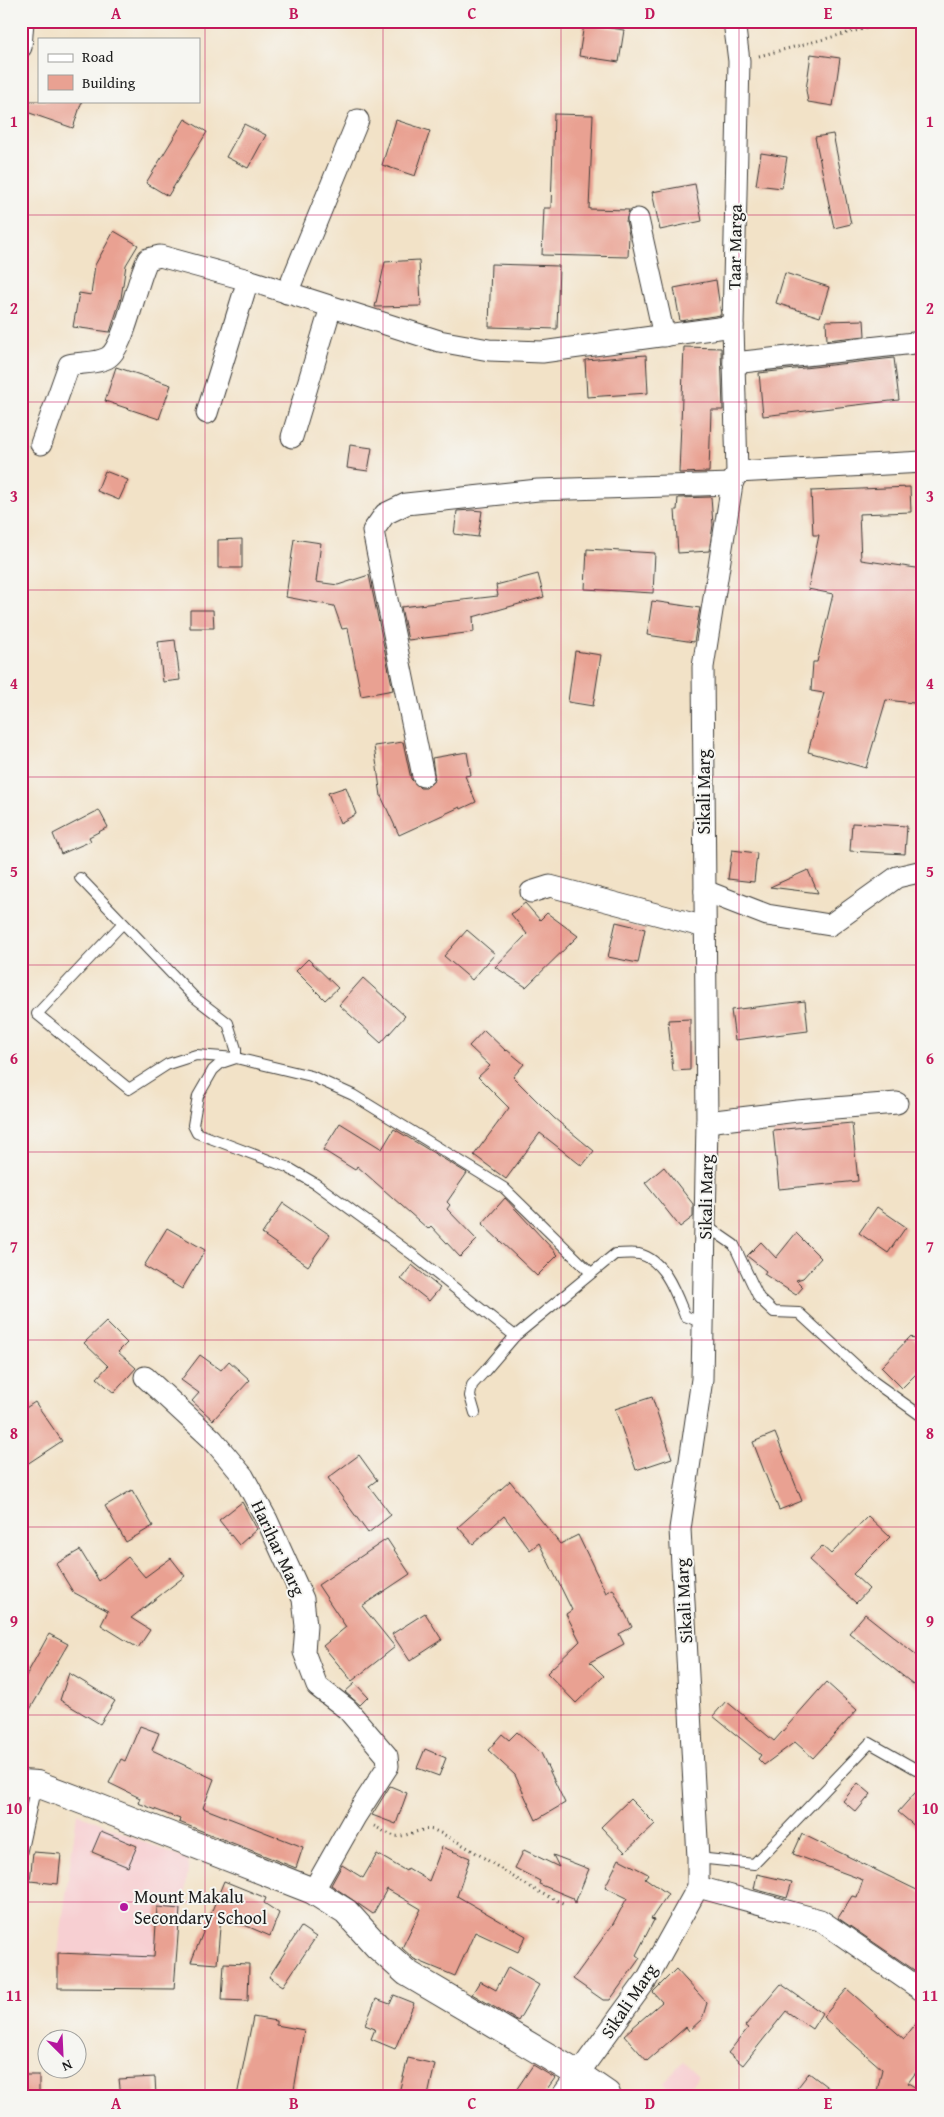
<svg xmlns="http://www.w3.org/2000/svg" width="944" height="2117" font-family="'Gentium Book Plus',serif">
	<rect width="100%" height="100%" fill="#f6f6f2"/>
	<filter id="ink" filterUnits="userSpaceOnUse"><feTurbulence type="fractalNoise" baseFrequency=".02" numOctaves="2"/><feDisplacementMap in="SourceGraphic" scale="10" xChannelSelector="R" yChannelSelector="G"/><feConvolveMatrix kernelMatrix="1 2 1 2 8 2 1 2 1" color-interpolation-filters="sRGB"/></filter>
	<filter id="wash" filterUnits="userSpaceOnUse"><feTurbulence type="fractalNoise" baseFrequency=".0096" numOctaves="4" result="noise"/><feDisplacementMap in="SourceGraphic" scale="20" xChannelSelector="R" yChannelSelector="G"/><feGaussianBlur stdDeviation="1.12" result="paint"/><feColorMatrix in="noise" values="0 0 0 0 0 0 0 0 0 0 0 0 0 0 0 0 0 1.4 0 .05"/><feComposite in="paint" operator="in"/></filter>
	<g filter="url(#wash)">
		<rect width="100%" height="100%" fill="#f2e2c7"/>
		<g fill="#f7cfd2">
			<path d="M 77,1813 L 189,1861 L 174,1989 L 58,1988 L 58,1953 Z"/>
			<path d="M 683,2061 L 699,2076 L 680,2096 L 676,2096 L 663,2083 Z"/>
		</g>
		<g id="blocks">
			<g fill="#e9a192">
				<path d="M 584,24 L 624,30 L 619,62 L 579,56 Z"/>
				<path d="M 811,54 L 840,58 L 833,106 L 808,102 L 806,90 Z"/>
				<path d="M 21,101 L 82,101 L 73,128 L 21,110 Z"/>
				<path d="M 554,114 L 593,115 L 589,209 L 629,210 L 626,221 L 629,235 L 628,257 L 542,255 L 544,208 L 551,208 Z"/>
				<path d="M 185,119 L 207,132 L 168,196 L 146,183 Z"/>
				<path d="M 396,120 L 430,131 L 415,176 L 382,165 Z"/>
				<path d="M 244,124 L 266,135 L 248,168 L 226,157 Z"/>
				<path d="M 833,134 L 851,224 L 834,228 L 815,137 Z"/>
				<path d="M 761,153 L 787,157 L 782,188 L 756,185 Z"/>
				<path d="M 695,184 L 702,221 L 660,230 L 652,192 Z"/>
				<path d="M 114,231 L 138,245 L 126,265 L 121,298 L 110,332 L 73,327 L 79,293 L 91,295 L 95,265 Z"/>
				<path d="M 419,260 L 421,306 L 375,307 L 385,262 Z"/>
				<path d="M 491,264 L 559,266 L 557,329 L 489,327 Z"/>
				<path d="M 785,273 L 829,287 L 820,317 L 776,303 Z"/>
				<path d="M 716,280 L 721,315 L 680,321 L 674,288 Z"/>
				<path d="M 864,320 L 865,336 L 827,340 L 826,321 Z"/>
				<path d="M 684,347 L 721,348 L 723,410 L 711,410 L 709,472 L 679,473 Z"/>
				<path d="M 646,355 L 648,393 L 587,397 L 585,360 Z"/>
				<path d="M 894,358 L 899,400 L 763,416 L 759,373 Z"/>
				<path d="M 116,367 L 171,385 L 159,419 L 105,401 Z"/>
				<path d="M 350,445 L 372,448 L 368,471 L 347,468 Z"/>
				<path d="M 105,471 L 128,480 L 119,500 L 97,491 Z"/>
				<path d="M 910,487 L 911,512 L 859,514 L 861,560 L 923,569 L 923,704 L 886,700 L 866,768 L 808,752 L 824,693 L 811,691 L 813,662 L 817,662 L 833,594 L 808,589 L 819,535 L 813,535 L 811,491 Z"/>
				<path d="M 711,497 L 713,525 L 709,551 L 678,553 L 675,510 L 677,510 L 678,498 Z"/>
				<path d="M 472,510 L 482,511 L 478,537 L 454,534 L 457,511 Z"/>
				<path d="M 242,539 L 242,568 L 218,568 L 218,540 Z"/>
				<path d="M 294,539 L 321,543 L 316,582 L 338,585 L 369,575 L 393,690 L 361,696 L 348,628 L 342,629 L 334,606 L 286,597 Z"/>
				<path d="M 587,549 L 655,553 L 653,593 L 585,589 Z"/>
				<path d="M 538,574 L 544,597 L 473,617 L 474,632 L 408,640 L 401,607 L 498,596 L 496,585 Z"/>
				<path d="M 652,601 L 700,608 L 694,642 L 647,635 Z"/>
				<path d="M 190,610 L 213,610 L 214,628 L 190,628 Z"/>
				<path d="M 175,640 L 180,680 L 163,682 L 158,642 Z"/>
				<path d="M 575,651 L 601,655 L 593,706 L 568,702 Z"/>
				<path d="M 403,742 L 411,779 L 420,788 L 426,788 L 435,780 L 432,758 L 467,752 L 471,775 L 465,776 L 476,802 L 461,809 L 460,807 L 399,835 L 381,796 L 374,746 Z"/>
				<path d="M 346,787 L 356,814 L 340,823 L 328,793 Z"/>
				<path d="M 99,810 L 108,827 L 89,837 L 91,841 L 61,854 L 53,834 Z"/>
				<path d="M 852,823 L 907,826 L 905,854 L 850,851 Z"/>
				<path d="M 732,850 L 757,853 L 754,882 L 728,879 Z"/>
				<path d="M 808,870 L 818,893 L 770,887 Z"/>
				<path d="M 525,903 L 540,920 L 547,913 L 578,936 L 526,987 L 495,967 L 527,934 L 511,914 Z"/>
				<path d="M 616,922 L 645,929 L 638,963 L 608,957 Z"/>
				<path d="M 467,930 L 495,954 L 472,980 L 444,956 Z"/>
				<path d="M 308,959 L 338,988 L 325,1000 L 296,971 Z"/>
				<path d="M 363,978 L 405,1016 L 381,1043 L 339,1005 Z"/>
				<path d="M 805,1001 L 808,1031 L 735,1040 L 731,1010 Z"/>
				<path d="M 690,1019 L 690,1070 L 673,1071 L 668,1020 Z"/>
				<path d="M 484,1030 L 506,1051 L 507,1050 L 524,1064 L 513,1077 L 554,1118 L 594,1151 L 582,1166 L 540,1133 L 506,1179 L 474,1155 L 509,1108 L 478,1077 L 490,1066 L 469,1046 Z"/>
				<path d="M 340,1123 L 382,1149 L 394,1129 L 467,1173 L 447,1202 L 450,1205 L 447,1209 L 477,1240 L 460,1257 L 431,1226 L 428,1229 L 357,1166 L 355,1170 L 323,1150 Z"/>
				<path d="M 852,1123 L 858,1181 L 779,1189 L 773,1130 Z"/>
				<path d="M 664,1167 L 693,1204 L 693,1217 L 680,1227 L 645,1183 Z"/>
				<path d="M 505,1198 L 558,1255 L 537,1276 L 482,1224 Z"/>
				<path d="M 283,1203 L 330,1235 L 308,1266 L 262,1234 Z"/>
				<path d="M 877,1207 L 906,1227 L 888,1253 L 859,1233 Z"/>
				<path d="M 167,1228 L 205,1250 L 182,1289 L 144,1266 Z"/>
				<path d="M 796,1233 L 821,1258 L 803,1278 L 796,1280 L 803,1287 L 796,1295 L 764,1274 L 766,1271 L 747,1256 L 761,1242 L 776,1258 Z"/>
				<path d="M 412,1265 L 440,1288 L 429,1301 L 401,1279 Z"/>
				<path d="M 106,1322 L 127,1343 L 118,1352 L 136,1368 L 114,1393 L 97,1378 L 108,1366 L 84,1343 Z"/>
				<path d="M 911,1336 L 923,1348 L 923,1367 L 902,1388 L 881,1367 Z"/>
				<path d="M 200,1355 L 221,1370 L 229,1361 L 250,1380 L 213,1420 L 192,1401 L 199,1393 L 181,1380 Z"/>
				<path d="M 652,1397 L 672,1458 L 636,1470 L 615,1409 Z"/>
				<path d="M 35,1402 L 62,1441 L 21,1468 L 21,1411 Z"/>
				<path d="M 775,1433 L 802,1501 L 779,1510 L 753,1442 Z"/>
				<path d="M 359,1455 L 377,1480 L 369,1486 L 391,1515 L 368,1533 L 328,1478 Z"/>
				<path d="M 510,1481 L 560,1544 L 578,1535 L 606,1593 L 613,1589 L 632,1627 L 619,1634 L 624,1644 L 590,1662 L 604,1676 L 576,1703 L 547,1673 L 580,1641 L 566,1614 L 572,1610 L 539,1543 L 530,1550 L 504,1516 L 473,1544 L 458,1527 Z"/>
				<path d="M 132,1490 L 153,1526 L 126,1542 L 105,1506 Z"/>
				<path d="M 242,1502 L 257,1529 L 239,1545 L 219,1520 Z"/>
				<path d="M 868,1516 L 890,1537 L 853,1574 L 869,1589 L 856,1603 L 809,1560 L 822,1546 L 831,1554 Z"/>
				<path d="M 387,1539 L 410,1574 L 362,1606 L 395,1647 L 352,1681 L 323,1646 L 346,1627 L 318,1585 Z"/>
				<path d="M 80,1550 L 99,1581 L 128,1557 L 145,1577 L 171,1558 L 185,1576 L 131,1618 L 150,1630 L 138,1648 L 101,1625 L 108,1611 L 73,1592 L 56,1564 Z"/>
				<path d="M 425,1613 L 442,1640 L 410,1661 L 392,1634 Z"/>
				<path d="M 865,1614 L 923,1660 L 923,1692 L 849,1633 Z"/>
				<path d="M 49,1634 L 68,1644 L 21,1725 L 21,1685 Z"/>
				<path d="M 69,1673 L 115,1701 L 100,1724 L 60,1700 Z"/>
				<path d="M 826,1682 L 857,1710 L 813,1758 L 795,1742 L 764,1765 L 758,1759 L 761,1755 L 713,1716 L 726,1701 L 774,1741 Z"/>
				<path d="M 355,1683 L 368,1697 L 360,1705 L 345,1692 Z"/>
				<path d="M 140,1726 L 159,1733 L 152,1750 L 214,1779 L 203,1808 L 303,1847 L 296,1868 L 179,1822 L 180,1819 L 138,1803 L 140,1798 L 109,1783 L 121,1759 L 125,1761 Z"/>
				<path d="M 517,1732 L 541,1753 L 565,1803 L 536,1820 L 515,1775 L 488,1750 L 502,1734 L 509,1740 Z"/>
				<path d="M 425,1749 L 446,1758 L 439,1776 L 417,1768 Z"/>
				<path d="M 858,1783 L 871,1794 L 856,1812 L 843,1801 Z"/>
				<path d="M 923,1784 L 923,1833 L 898,1812 Z"/>
				<path d="M 390,1786 L 407,1793 L 396,1824 L 372,1815 Z"/>
				<path d="M 630,1799 L 655,1824 L 625,1852 L 601,1827 Z"/>
				<path d="M 101,1831 L 137,1846 L 128,1867 L 92,1852 Z"/>
				<path d="M 802,1834 L 923,1893 L 923,1976 L 838,1918 L 852,1896 L 857,1897 L 863,1880 L 793,1854 Z"/>
				<path d="M 442,1847 L 470,1858 L 457,1896 L 526,1936 L 518,1952 L 475,1932 L 455,1976 L 414,1959 L 402,1948 L 421,1909 L 387,1889 L 373,1914 L 331,1885 L 342,1865 L 363,1878 L 377,1854 L 406,1871 L 408,1868 L 429,1881 Z"/>
				<path d="M 524,1850 L 559,1867 L 553,1855 L 589,1869 L 575,1903 L 573,1898 L 539,1884 L 540,1881 L 515,1868 Z"/>
				<path d="M 33,1852 L 61,1854 L 58,1884 L 30,1881 Z"/>
				<path d="M 619,1859 L 648,1874 L 645,1878 L 668,1894 L 651,1919 L 654,1920 L 636,1955 L 640,1958 L 610,2000 L 603,2000 L 573,1979 L 613,1924 L 627,1898 L 605,1887 Z"/>
				<path d="M 757,1874 L 792,1882 L 787,1898 L 754,1889 Z"/>
				<path d="M 224,1881 L 266,1898 L 264,1903 L 279,1913 L 270,1936 L 221,1915 L 217,1964 L 191,1962 Z"/>
				<path d="M 157,1907 L 180,1909 L 174,1989 L 58,1988 L 58,1953 L 154,1957 Z"/>
				<path d="M 301,1927 L 316,1937 L 283,1986 L 269,1977 Z"/>
				<path d="M 224,1963 L 249,1964 L 248,2001 L 222,2000 Z"/>
				<path d="M 508,1967 L 539,1985 L 518,2021 L 472,1994 L 480,1981 L 496,1990 Z"/>
				<path d="M 676,1969 L 707,2003 L 702,2019 L 689,2031 L 686,2027 L 647,2061 L 624,2035 L 662,2002 L 653,1992 Z"/>
				<path d="M 781,1984 L 822,2013 L 812,2029 L 786,2011 L 743,2065 L 728,2053 L 748,2028 L 745,2026 Z"/>
				<path d="M 847,1989 L 904,2039 L 923,2014 L 923,2063 L 908,2083 L 923,2092 L 923,2096 L 876,2096 L 882,2069 L 823,2017 Z"/>
				<path d="M 394,1995 L 414,2003 L 395,2049 L 371,2039 L 375,2029 L 365,2025 L 376,1999 L 390,2004 Z"/>
				<path d="M 253,2017 L 276,2021 L 276,2025 L 304,2030 L 293,2096 L 237,2096 Z"/>
				<path d="M 408,2058 L 435,2064 L 428,2096 L 398,2096 Z"/>
				<path d="M 533,2065 L 555,2078 L 542,2096 L 512,2096 Z"/>
				<path d="M 809,2073 L 839,2096 L 791,2096 Z"/>
				<rect x="21" y="2075" width="18" height="21"/>
				<path d="M 155,2077 L 156,2096 L 121,2096 L 119,2079 Z"/>
			</g>
		</g>
	</g>
	<g filter="url(#ink)">
		<use href="#blocks" fill-opacity="0" stroke="#3c3a36" stroke-width="1"/>
		<g fill="none" stroke-linecap="round" stroke-linejoin="round">
			<defs>
				<g id="service">
					<path d="M 80,878 L 194,997 L 228,1023 L 236,1049 L 236,1058 L 196,1055 L 168,1064 L 129,1089 L 37,1014 L 123,923"/>
					<path d="M 705,1225 L 734,1245 L 759,1298 L 774,1312 L 799,1313 L 874,1382 L 923,1417"/>
					<path d="M 515,1336 L 413,1255 L 316,1184 L 287,1167 L 197,1133 L 193,1125 L 198,1096 L 213,1070 L 221,1063 L 236,1058 L 311,1076 L 353,1095 L 504,1188 L 591,1273"/>
					<path d="M 475,1413 L 470,1396 L 472,1385 L 485,1371 L 515,1336 L 615,1254 C 622,1254 632,1253 639,1254 C 665,1260 676,1294 685,1316 L 703,1323"/>
					<path d="M 21,1854 L 36,1785"/>
					<path d="M 698,1858 L 754,1864 L 870,1743 L 923,1773"/>
				</g>
				<g id="minor">
					<path d="M 21,47 L 23,21"/>
					<path d="M 638,219 L 664,336"/>
					<path d="M 287,293 L 358,120"/>
					<path d="M 734,363 L 923,342"/>
					<path d="M 207,413 L 248,280"/>
					<path d="M 292,437 L 331,307"/>
					<path d="M 41,444 L 69,365 C 82,362 95,364 107,358 C 125,349 136,280 148,259 L 160,256 L 248,280 L 439,341 L 489,350 L 542,352 L 733,326"/>
					<path d="M 737,472 L 923,462"/>
					<path d="M 423,776 L 373,531 L 385,514 L 406,504 L 538,490 L 732,484"/>
					<path d="M 705,891 L 767,915 L 830,925 L 897,877 L 923,871"/>
					<path d="M 531,892 L 550,886 L 705,927"/>
					<path d="M 707,1122 L 797,1111 L 897,1103"/>
					<path d="M 145,1377 L 213,1440 L 243,1476 L 267,1520 L 303,1599 L 306,1626 L 304,1652 L 317,1686 L 347,1709 L 387,1756 L 388,1766 L 355,1817 L 313,1891"/>
					<path d="M 698,1887 L 820,1920 L 923,1991"/>
					<path d="M 562,2096 L 647,1979 L 698,1887 L 698,1858 L 680,1529 L 702,1379 L 707,1122 L 703,667 L 732,484 L 737,472 L 733,326 L 739,61 L 734,21"/>
				</g>
				<path id="tertiary" d="M 21,1783 L 37,1784 L 93,1805 L 313,1891 L 346,1912 L 377,1946 L 407,1973 L 578,2074 L 607,2094 L 606,2096"/>
			</defs>
			<use href="#service" stroke="#3c3a36" stroke-width="12"/>
			<use href="#minor" stroke="#3c3a36" stroke-width="23"/>
			<use href="#tertiary" stroke="#3c3a36" stroke-width="28"/>
			<g stroke="#3c3a36" stroke-width="3" stroke-dasharray="1 4" stroke-linecap="butt">
				<path d="M 759,56 L 859,30 L 902,21"/>
				<path d="M 374,1826 C 380,1829 388,1834 395,1836 C 407,1838 424,1825 436,1831 C 481,1851 517,1885 563,1903"/>
			</g>
			<use href="#service" stroke="#fff" stroke-width="10"/>
			<use href="#minor" stroke="#fff" stroke-width="21"/>
			<use href="#tertiary" stroke="#fff" stroke-width="26"/>
		</g>
	</g>
	<path fill="none" stroke="#c2185b" stroke-width="1" stroke-opacity="0.55" d="M 205,21 L 205,2096M 383,21 L 383,2096M 561,21 L 561,2096M 739,21 L 739,2096M 21,215 L 923,215M 21,402 L 923,402M 21,590 L 923,590M 21,777 L 923,777M 21,965 L 923,965M 21,1152 L 923,1152M 21,1340 L 923,1340M 21,1527 L 923,1527M 21,1715 L 923,1715M 21,1902 L 923,1902"/>
	<circle fill="#b5179e" stroke="#f6f6f2" stroke-width="2" cx="124" cy="1907" r="5"/>
	<g text-anchor="middle" stroke-width="4" stroke-linejoin="round" paint-order="stroke">
		<g font-size="18" fill="#1c1c1c" stroke="#f6f6f2">
			<text transform="translate(735 247) rotate(-89)" y="6">Taar Marga</text>
			<text transform="translate(704 792) rotate(-90)" y="6">Sikali Marg</text>
			<text transform="translate(706 1197) rotate(-89)" y="6">Sikali Marg</text>
			<text transform="translate(278 1548) rotate(65)" y="6">Harihar Marg</text>
			<text transform="translate(684 1601) rotate(-93)" y="6">Sikali Marg</text>
			<text transform="translate(629 2001) rotate(-56)" y="6">Sikali Marg</text>
		</g>
		<g font-size="18" fill="#1c1c1c" stroke="#f6f6f2" text-anchor="start">
			<text x="134" y="1903">Mount Makalu<tspan x="134" dy="21">Secondary School</tspan></text>
		</g>
	</g>
	<rect width="944" height="2117" fill="none" stroke="#f6f6f2" stroke-width="55"/>
	<rect x="38" y="38" width="162" height="65" fill="#f6f6f2" stroke="#9f9f9c"/>
	<rect x="48" y="54" width="25" height="8" fill="#ffffff" stroke="#9f9f9c"/>
	<text x="82" y="62" font-size="15" fill="#1c1c1c">Road</text>
	<rect x="48" y="75" width="25" height="15" fill="#e9a192" stroke="#9f9f9c"/>
	<text x="82" y="88" font-size="15" fill="#1c1c1c">Building</text>
	<g transform="translate(62 2054) rotate(156)"><circle r="24" fill="#f6f6f2" stroke="#9f9f9c"/>
	<path d="M0-4L9 19L0 12L-9 19Z" fill="#b5179e"/>
	<text y="-8" font-size="14" font-weight="bold" text-anchor="middle" fill="#1c1c1c">N</text>
	</g>
	<rect x="28" y="28" width="888" height="2062" fill="none" stroke="#c2185b" stroke-width="2"/>
	<g font-size="16" text-anchor="middle" font-weight="bold" fill="#c2185b">
		<text x="116" y="19">A</text>
		<text x="294" y="19">B</text>
		<text x="472" y="19">C</text>
		<text x="650" y="19">D</text>
		<text x="828" y="19">E</text>
		<text x="14" y="127">1</text>
		<text x="930" y="127">1</text>
		<text x="14" y="314">2</text>
		<text x="930" y="314">2</text>
		<text x="14" y="502">3</text>
		<text x="930" y="502">3</text>
		<text x="14" y="689">4</text>
		<text x="930" y="689">4</text>
		<text x="14" y="877">5</text>
		<text x="930" y="877">5</text>
		<text x="14" y="1064">6</text>
		<text x="930" y="1064">6</text>
		<text x="14" y="1252">7</text>
		<text x="930" y="1252">7</text>
		<text x="14" y="1439">8</text>
		<text x="930" y="1439">8</text>
		<text x="14" y="1627">9</text>
		<text x="930" y="1627">9</text>
		<text x="14" y="1814">10</text>
		<text x="930" y="1814">10</text>
		<text x="14" y="2001">11</text>
		<text x="930" y="2001">11</text>
		<text x="116" y="2109">A</text>
		<text x="294" y="2109">B</text>
		<text x="472" y="2109">C</text>
		<text x="650" y="2109">D</text>
		<text x="828" y="2109">E</text>
	</g>
</svg>
